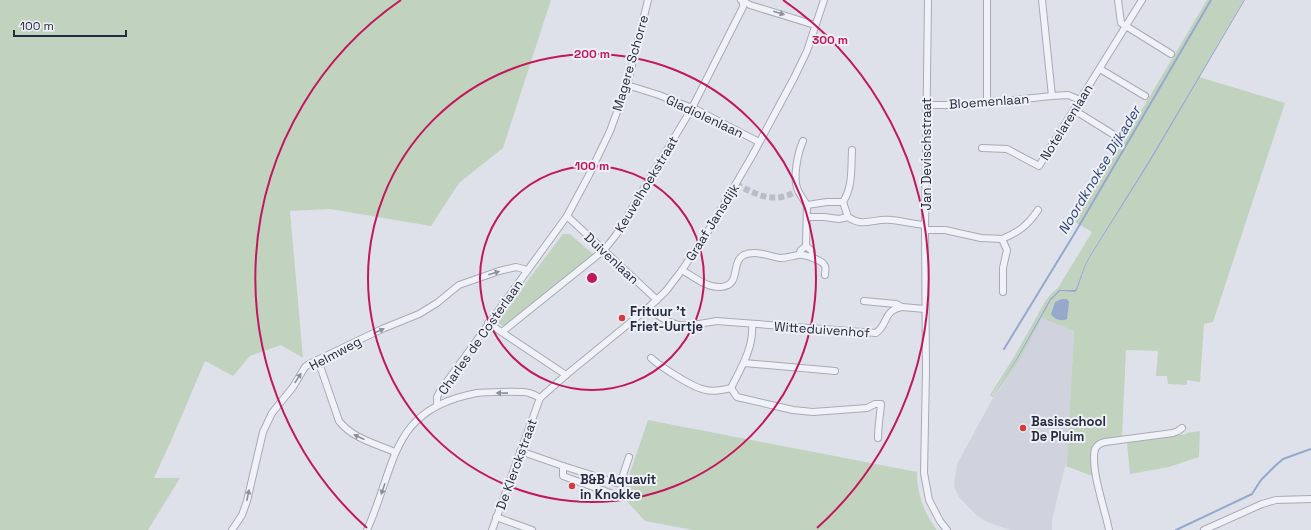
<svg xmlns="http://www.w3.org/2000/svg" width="1311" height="530" font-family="'Space Grotesk',sans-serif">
	<rect width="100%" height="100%" fill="#dee1e9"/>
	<path fill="#d0d3de" d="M 1042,317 L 1074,331 L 1067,458 L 1052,520 L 1052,530 L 1010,530 L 987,522 L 976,515 L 959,497 L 954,486 L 957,464 L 993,398 L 1019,361 Z"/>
	<g fill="#c1d3bf">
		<path d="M 0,0 L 551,0 L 503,148 L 459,183 L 431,226 L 330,209 L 290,211 L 303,358 L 281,345 L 250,356 L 233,376 L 205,361 L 171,441 L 154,478 L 180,478 L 148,530 L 0,530 Z"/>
		<path d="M 1207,0 L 1244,0 L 1147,164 L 1089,257 L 1084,267 L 1076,289 L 1074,290 L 1059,290 L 1050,299 L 1017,358 L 992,395 L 993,395 L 1018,358 L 1051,300 L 1059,291 L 1074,292 L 1077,290 L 1085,267 L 1090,257 L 1148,165 L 1199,77 L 1285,103 L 1213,322 L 1204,324 L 1200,382 L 1187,380 L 1187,385 L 1168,384 L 1167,376 L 1156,376 L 1158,351 L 1126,350 L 1122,436 C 1110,438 1102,438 1092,445 L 1092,476 L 1066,466 L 1067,458 L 1074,331 L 1042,318 L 1019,361 L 993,397 L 990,395 L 1014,357 L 1046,300 L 1051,294 L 1058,288 L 1092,232 L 1075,222 Z"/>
		<path d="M 563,234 L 570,234 L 594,255 L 511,322 L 502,326 L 497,321 Z"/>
		<path d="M 648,420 L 917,472 C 917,494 924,513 937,530 L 693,530 L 645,521 L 622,496 Z"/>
		<path d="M 1200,431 L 1199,457 L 1169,467 L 1130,474 L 1127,443 L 1186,434 L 1187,433 Z"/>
	</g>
	<g fill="#96a8cc">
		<path d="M 1244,0 L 1245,0 L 1148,165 L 1090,257 L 1085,267 L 1077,290 L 1075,292 L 1060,291 L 1051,300 L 1018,358 L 993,395 L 1017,358 L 1050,299 L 1059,290 L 1074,290 L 1076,289 L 1084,267 L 1089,257 L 1147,164 Z"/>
		<path d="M 1062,299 L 1067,299 L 1069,302 L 1067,319 C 1061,322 1054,319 1051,314 L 1055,302 Z"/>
	</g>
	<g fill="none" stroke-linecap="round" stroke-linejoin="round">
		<g stroke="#96a8cc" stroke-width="2">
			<path d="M 1004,349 L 1076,231 L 1211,0"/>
			<path d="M 1176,530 L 1252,494 L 1261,480 L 1275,466 L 1283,459 L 1311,449"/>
		</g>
		<path stroke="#b9bdc7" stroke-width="6" stroke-dasharray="6 3" stroke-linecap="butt" d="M 736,184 C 757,195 775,205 798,190"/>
		<defs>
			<g id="minor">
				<path d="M 741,0 L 750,5 L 815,25"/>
				<path d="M 928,0 L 925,230 L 926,371 L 924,473 L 929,500 L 940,521 L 947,530"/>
				<path d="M 987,0 L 987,102"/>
				<path d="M 1042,0 L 1052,96"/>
				<path d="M 1118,0 L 1121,23 L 1171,54"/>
				<path d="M 1100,69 L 1145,96"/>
				<path d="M 627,85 L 659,95 L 697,110 L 759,142"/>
				<path d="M 926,105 L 966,105 L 1052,96 L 1068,95 L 1080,100"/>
				<path d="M 1074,110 L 1119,138"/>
				<path d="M 803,141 C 798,152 793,176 797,188 C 799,194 804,200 807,205"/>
				<path d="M 982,148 L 1007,149 L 1039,166 L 1142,0"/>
				<path d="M 843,202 L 848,217 C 863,228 874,218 891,220 C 902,221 913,224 925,225"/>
				<path d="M 843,202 C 853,186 851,169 852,150"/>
				<path d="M 807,205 L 827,202 L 843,202"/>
				<path d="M 567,216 L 657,300"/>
				<path d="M 808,217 L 824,217 L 839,219 L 848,217"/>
				<path d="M 925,230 L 945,230 L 981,238 L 1002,239 L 1007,250 L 1003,268 L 1003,292"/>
				<path d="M 1002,239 C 1019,232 1028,225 1038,210"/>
				<path d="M 806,246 L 807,205"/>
				<path d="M 799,254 L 801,250 L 806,246 L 812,251 L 812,257"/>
				<path d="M 682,270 C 694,277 707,288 721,287 C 742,285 730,262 744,255 C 755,250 769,256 780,258 C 787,258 792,256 798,255 C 803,254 823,260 825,266 C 826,268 825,272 825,275"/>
				<path d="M 864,301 L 896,304 L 902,307 L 925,309"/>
				<path d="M 648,308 C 676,330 682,327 716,321 L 876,333 C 889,324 882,311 902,307"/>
				<path d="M 488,323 L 566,375"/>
				<path d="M 752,324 C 754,347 741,368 731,388 L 737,397 L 793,410 L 813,412 L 867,408 L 875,404 L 881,404 C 880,416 878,426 878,438"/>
				<path d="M 502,332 L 604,250 L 616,235 L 692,108 L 743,7 L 743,0"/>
				<path d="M 651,358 C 661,367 693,388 706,390 C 714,392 723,390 731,388"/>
				<path d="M 318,360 L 339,421 C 352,438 376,444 395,452"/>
				<path d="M 744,363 L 835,371"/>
				<path d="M 437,405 L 437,397 L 440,391 L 567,216 L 589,175 L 610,131 L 627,85 L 648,0"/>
				<path d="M 520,451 L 563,466 L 620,484 L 629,457"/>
				<path d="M 563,466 L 563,476 L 613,494"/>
				<path d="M 496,517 L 532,530"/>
				<path d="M 232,530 L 242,515 L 247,501 L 263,432 L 272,413 L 293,387 L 305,367 L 309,364 L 382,329 L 419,314 L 437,303 L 459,285 L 499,271 L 516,267 L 527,270"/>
				<path d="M 367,530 C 397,463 390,409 477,393 C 485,392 523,391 529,393 C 533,394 537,396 540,398"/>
				<path d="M 492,530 L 540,398 L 566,375 L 648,308 L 666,291 L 682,270 L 707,233 L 752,156 L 794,78 L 807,51 L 824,0"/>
				<path d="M 1109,530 C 1105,509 1090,469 1095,449 C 1097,445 1100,443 1105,442 L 1173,433 L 1178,431 L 1182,428"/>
				<path d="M 1204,530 L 1262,504 L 1276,500 L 1311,499"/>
			</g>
		</defs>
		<use href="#minor" stroke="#a7abb7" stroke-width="8"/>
		<use href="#minor" stroke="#f1f2f7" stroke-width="6"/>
	</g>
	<defs><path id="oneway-solid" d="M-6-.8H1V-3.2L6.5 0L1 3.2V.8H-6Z"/></defs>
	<g fill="#8c8f9c">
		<use href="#oneway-solid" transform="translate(779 13) rotate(17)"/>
		<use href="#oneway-solid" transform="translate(494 273) rotate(-18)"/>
		<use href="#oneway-solid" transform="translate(379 331) rotate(-25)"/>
		<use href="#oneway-solid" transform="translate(298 378) rotate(-57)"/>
		<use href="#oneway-solid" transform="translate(502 393) rotate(-179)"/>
		<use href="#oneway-solid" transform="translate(359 437) rotate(-156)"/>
		<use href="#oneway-solid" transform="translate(383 489) rotate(109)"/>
		<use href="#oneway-solid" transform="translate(248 495) rotate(-78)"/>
	</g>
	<g fill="none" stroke="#c2185b" stroke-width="2">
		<circle cx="592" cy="278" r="112"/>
		<circle cx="592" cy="278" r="224"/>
		<path d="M367 528A337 337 0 0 1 401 0M783 0A337 337 0 0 1 817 528"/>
	</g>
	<g fill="#d73a3a" stroke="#eef0f6" stroke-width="1.5">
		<circle cx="622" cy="318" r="4"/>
		<circle cx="1023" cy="428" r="4"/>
		<circle cx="572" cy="486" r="4"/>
	</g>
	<g text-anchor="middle" stroke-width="4" stroke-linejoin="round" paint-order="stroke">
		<g font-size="13" fill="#262c41" stroke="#eef0f6">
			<text transform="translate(630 63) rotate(-74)" y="5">Magere Schorre</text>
			<text transform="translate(989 101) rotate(-4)" y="5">Bloemenlaan</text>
			<text transform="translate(705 116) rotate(25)" y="5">Gladiolenlaan</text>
			<text transform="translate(1066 122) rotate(-58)" y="5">Notelarenlaan</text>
			<text transform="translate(926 154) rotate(-90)" y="5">Jan Devischstraat</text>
			<text transform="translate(646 184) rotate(-59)" y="5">Keuvelhoekstraat</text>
			<text transform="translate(712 222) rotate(-58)" y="5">Graaf Jansdijk</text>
			<text transform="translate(612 258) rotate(43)" y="5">Duivenlaan</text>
			<text transform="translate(822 329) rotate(4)" y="5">Witteduivenhof</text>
			<text transform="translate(480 337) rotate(-55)" y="5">Charles de Costerlaan</text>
			<text transform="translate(335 353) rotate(-28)" y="5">Helmweg</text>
			<text transform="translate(516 464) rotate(-70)" y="5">De Klerckstraat</text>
		</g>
		<g font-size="13" font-weight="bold" fill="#262c41" stroke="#eef0f6" text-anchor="start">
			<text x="630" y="316">Frituur 't<tspan x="630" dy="15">Friet-Uurtje</tspan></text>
			<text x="1031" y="426">Basisschool<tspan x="1031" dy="15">De Pluim</tspan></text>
			<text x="580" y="484">B&amp;B Aquavit<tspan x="580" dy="15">in Knokke</tspan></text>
		</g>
		<g font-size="14" font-style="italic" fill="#2e4378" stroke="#eef0f6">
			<text transform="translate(1099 170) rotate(-59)" y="5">Noordknokse Dijkader</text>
		</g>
	</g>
	<circle cx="592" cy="278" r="6" fill="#c2185b" stroke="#eef0f6" stroke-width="2"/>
	<g font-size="12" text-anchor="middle" font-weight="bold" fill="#c2185b" stroke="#eef0f6" stroke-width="4" stroke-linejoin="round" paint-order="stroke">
		<text x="830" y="44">300 m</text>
		<text x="592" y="58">200 m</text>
		<text x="592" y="170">100 m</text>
	</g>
	<path d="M14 30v6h112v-6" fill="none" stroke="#262c41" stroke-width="2"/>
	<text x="20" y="30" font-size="12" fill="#262c41" stroke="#eef0f6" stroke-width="3" paint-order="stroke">100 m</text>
</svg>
